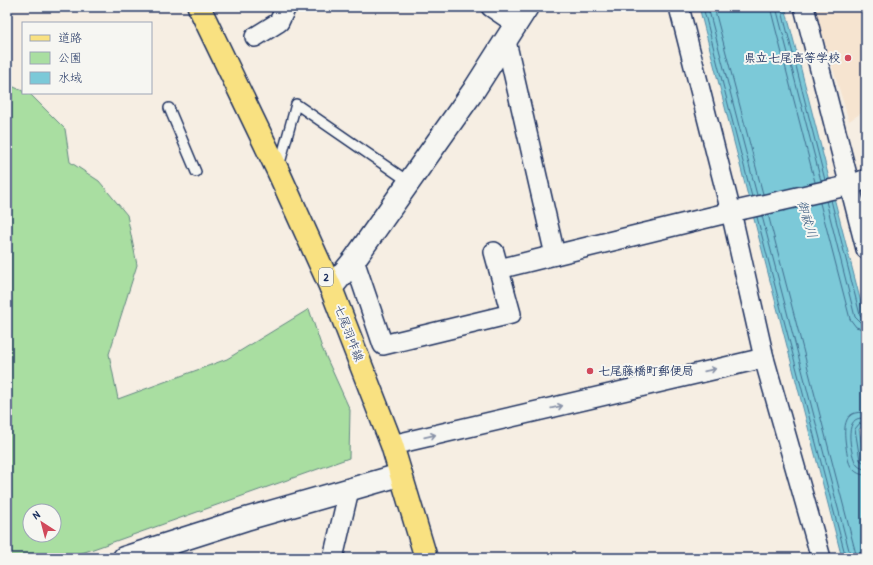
<svg xmlns="http://www.w3.org/2000/svg" width="873" height="565" font-family="'Patrick Hand','Klee One',sans-serif">
	<rect width="100%" height="100%" fill="#f6eee3"/>
	<filter id="ink" filterUnits="userSpaceOnUse"><feTurbulence type="fractalNoise" baseFrequency=".025" numOctaves="2"/><feDisplacementMap in="SourceGraphic" scale="8" xChannelSelector="R" yChannelSelector="G"/><feConvolveMatrix kernelMatrix="1 2 1 2 8 2 1 2 1" color-interpolation-filters="sRGB"/></filter>
	<g filter="url(#ink)">
		<path fill="#f6e4d0" d="M 814,7 L 866,7 L 866,110 L 849,121 Z"/>
		<path fill="#a9dea1" stroke="#628680" fill-rule="evenodd" d="M 7,84 L 23,91 L 23,93 L 29,93 L 65,129 L 70,162 L 99,181 L 127,215 L 137,265 L 109,354 L 118,399 L 227,359 L 309,309 L 322,348 L 350,410 L 349,458 L 68,558 L 7,558 ZM 30,511 L 54,511 L 54,535 L 30,535 Z"/>
		<path fill="#7bc9d8" stroke="#558ba7" d="M 699,7 L 785,7 L 866,322 L 866,432 L 862,427 L 859,429 L 866,466 L 866,558 L 842,558 Z"/>
		<g fill="none" stroke-linecap="round" stroke-linejoin="round">
			<g stroke="#416d8f" stroke-width="1">
				<path d="M 703,7 L 752,197"/>
				<path d="M 708,7 L 757,195"/>
				<path d="M 714,7 L 763,194"/>
				<path d="M 770,7 L 815,182"/>
				<path d="M 776,7 L 821,181"/>
				<path d="M 781,7 L 825,180"/>
				<path d="M 831,200 L 860,315 L 866,319"/>
				<path d="M 826,201 L 855,317 L 860,322 L 866,324"/>
				<path d="M 820,203 L 850,319 L 856,327 L 866,330"/>
				<path d="M 768,214 L 857,558"/>
				<path d="M 762,216 L 851,558"/>
				<path d="M 757,217 L 846,558"/>
				<path d="M 866,413 C 841,408 844,432 846,447 C 847,454 848,463 852,468 C 856,473 861,475 866,475"/>
				<path d="M 866,419 C 841,411 851,458 857,465 C 860,468 863,469 866,469"/>
				<path d="M 866,426 L 860,423 L 855,429 L 860,460 L 866,464"/>
			</g>
			<defs>
				<g id="lane">
					<path d="M 169,108 L 196,172"/>
					<path d="M 279,167 L 296,104 L 409,182"/>
				</g>
				<g id="street">
					<path d="M 491,7 L 516,24"/>
					<path d="M 679,7 L 731,212 L 764,358 L 821,558"/>
					<path d="M 804,7 L 866,249"/>
					<path d="M 255,37 L 279,22 L 286,7"/>
					<path d="M 555,255 L 731,212 L 851,185 L 866,179"/>
					<path d="M 354,260 L 383,345 L 511,314 L 494,252"/>
					<path d="M 499,269 L 555,255 L 506,41"/>
					<path d="M 392,445 L 764,358"/>
					<path d="M 333,558 L 349,490"/>
				</g>
				<g id="secondary">
					<path d="M 331,288 L 354,260 L 474,90 L 527,7"/>
					<path d="M 124,558 L 246,519 L 400,475"/>
				</g>
				<path id="primary" d="M 199,7 L 278,171 L 331,288 L 392,445 L 426,558"/>
			</defs>
			<use href="#lane" stroke="#1b2f5e" stroke-width="12"/>
			<use href="#street" stroke="#1b2f5e" stroke-width="22"/>
			<use href="#secondary" stroke="#1b2f5e" stroke-width="25"/>
			<use href="#primary" stroke="#1b2f5e" stroke-width="25"/>
			<use href="#lane" stroke="#f6f6f2" stroke-width="9"/>
			<use href="#street" stroke="#f6f6f2" stroke-width="19"/>
			<use href="#secondary" stroke="#f6f6f2" stroke-width="22"/>
			<use href="#primary" stroke="#f9e181" stroke-width="22"/>
		</g>
		<defs><path id="oneway-shaft" d="M-6 0H5M1.5-3L5.5 0L1.5 3" fill="none" stroke-width="1.6" stroke-linecap="round" stroke-linejoin="round"/></defs>
		<g stroke="#8892a8">
			<use href="#oneway-shaft" transform="translate(710 370) rotate(-13)"/>
			<use href="#oneway-shaft" transform="translate(557 407) rotate(-13)"/>
			<use href="#oneway-shaft" transform="translate(430 436) rotate(-13)"/>
		</g>
	</g>
	<g fill="#d1495b" stroke="#f6f6f2" stroke-width="1.5">
		<circle cx="848" cy="58" r="4"/>
		<circle cx="590" cy="371" r="4"/>
	</g>
	<g text-anchor="middle" stroke-width="4" stroke-linejoin="round" paint-order="stroke">
		<rect fill="#f6f6f2" stroke="#5d6b8a" stroke-width="1" x="319" y="268" width="14" height="18" rx="3"/>
		<g font-size="11" font-weight="bold" fill="#1b2f5e">
			<text x="326" y="281">2</text>
		</g>
		<g font-size="12" font-weight="bold" fill="#1b2f5e" stroke="#f6f6f2" text-anchor="end">
			<text x="840" y="62">県立七尾高等学校</text>
			<text x="598" y="375" text-anchor="start">七尾藤橋町郵便局</text>
		</g>
		<g font-size="12" fill="#1b2f5e" stroke="#f6f6f2">
			<text transform="translate(349 333) rotate(69)" y="4">七尾羽咋線</text>
		</g>
		<g font-size="13" font-style="italic" fill="#33567c" stroke="#f6f6f2">
			<text transform="translate(808 219) rotate(73)" y="5">御祓川</text>
		</g>
	</g>
	<rect width="873" height="565" fill="none" stroke="#f6f6f2" stroke-width="24"/>
	<rect x="12" y="12" width="849" height="541" fill="none" stroke="#1b2f5e" stroke-width="1.5" filter="url(#ink)"/>
	<rect x="22" y="22" width="130" height="72" fill="#f6f6f2" stroke="#9ea6b7"/>
	<rect x="30" y="35" width="20" height="6" fill="#f9e181" stroke="#9ea6b7"/>
	<text x="58" y="42" font-size="12" fill="#1b2f5e">道路</text>
	<rect x="30" y="52" width="20" height="12" fill="#a9dea1" stroke="#9ea6b7"/>
	<text x="58" y="62" font-size="12" fill="#1b2f5e">公園</text>
	<rect x="30" y="72" width="20" height="12" fill="#7bc9d8" stroke="#9ea6b7"/>
	<text x="58" y="82" font-size="12" fill="#1b2f5e">水域</text>
	<g transform="translate(42 523) rotate(324)"><circle r="19" fill="#f6f6f2" stroke="#9ea6b7"/>
	<path d="M0-3L7 15L0 10L-7 15Z" fill="#d1495b"/>
	<text y="-6" font-size="11" font-weight="bold" text-anchor="middle" fill="#1b2f5e">N</text>
	</g>
</svg>
